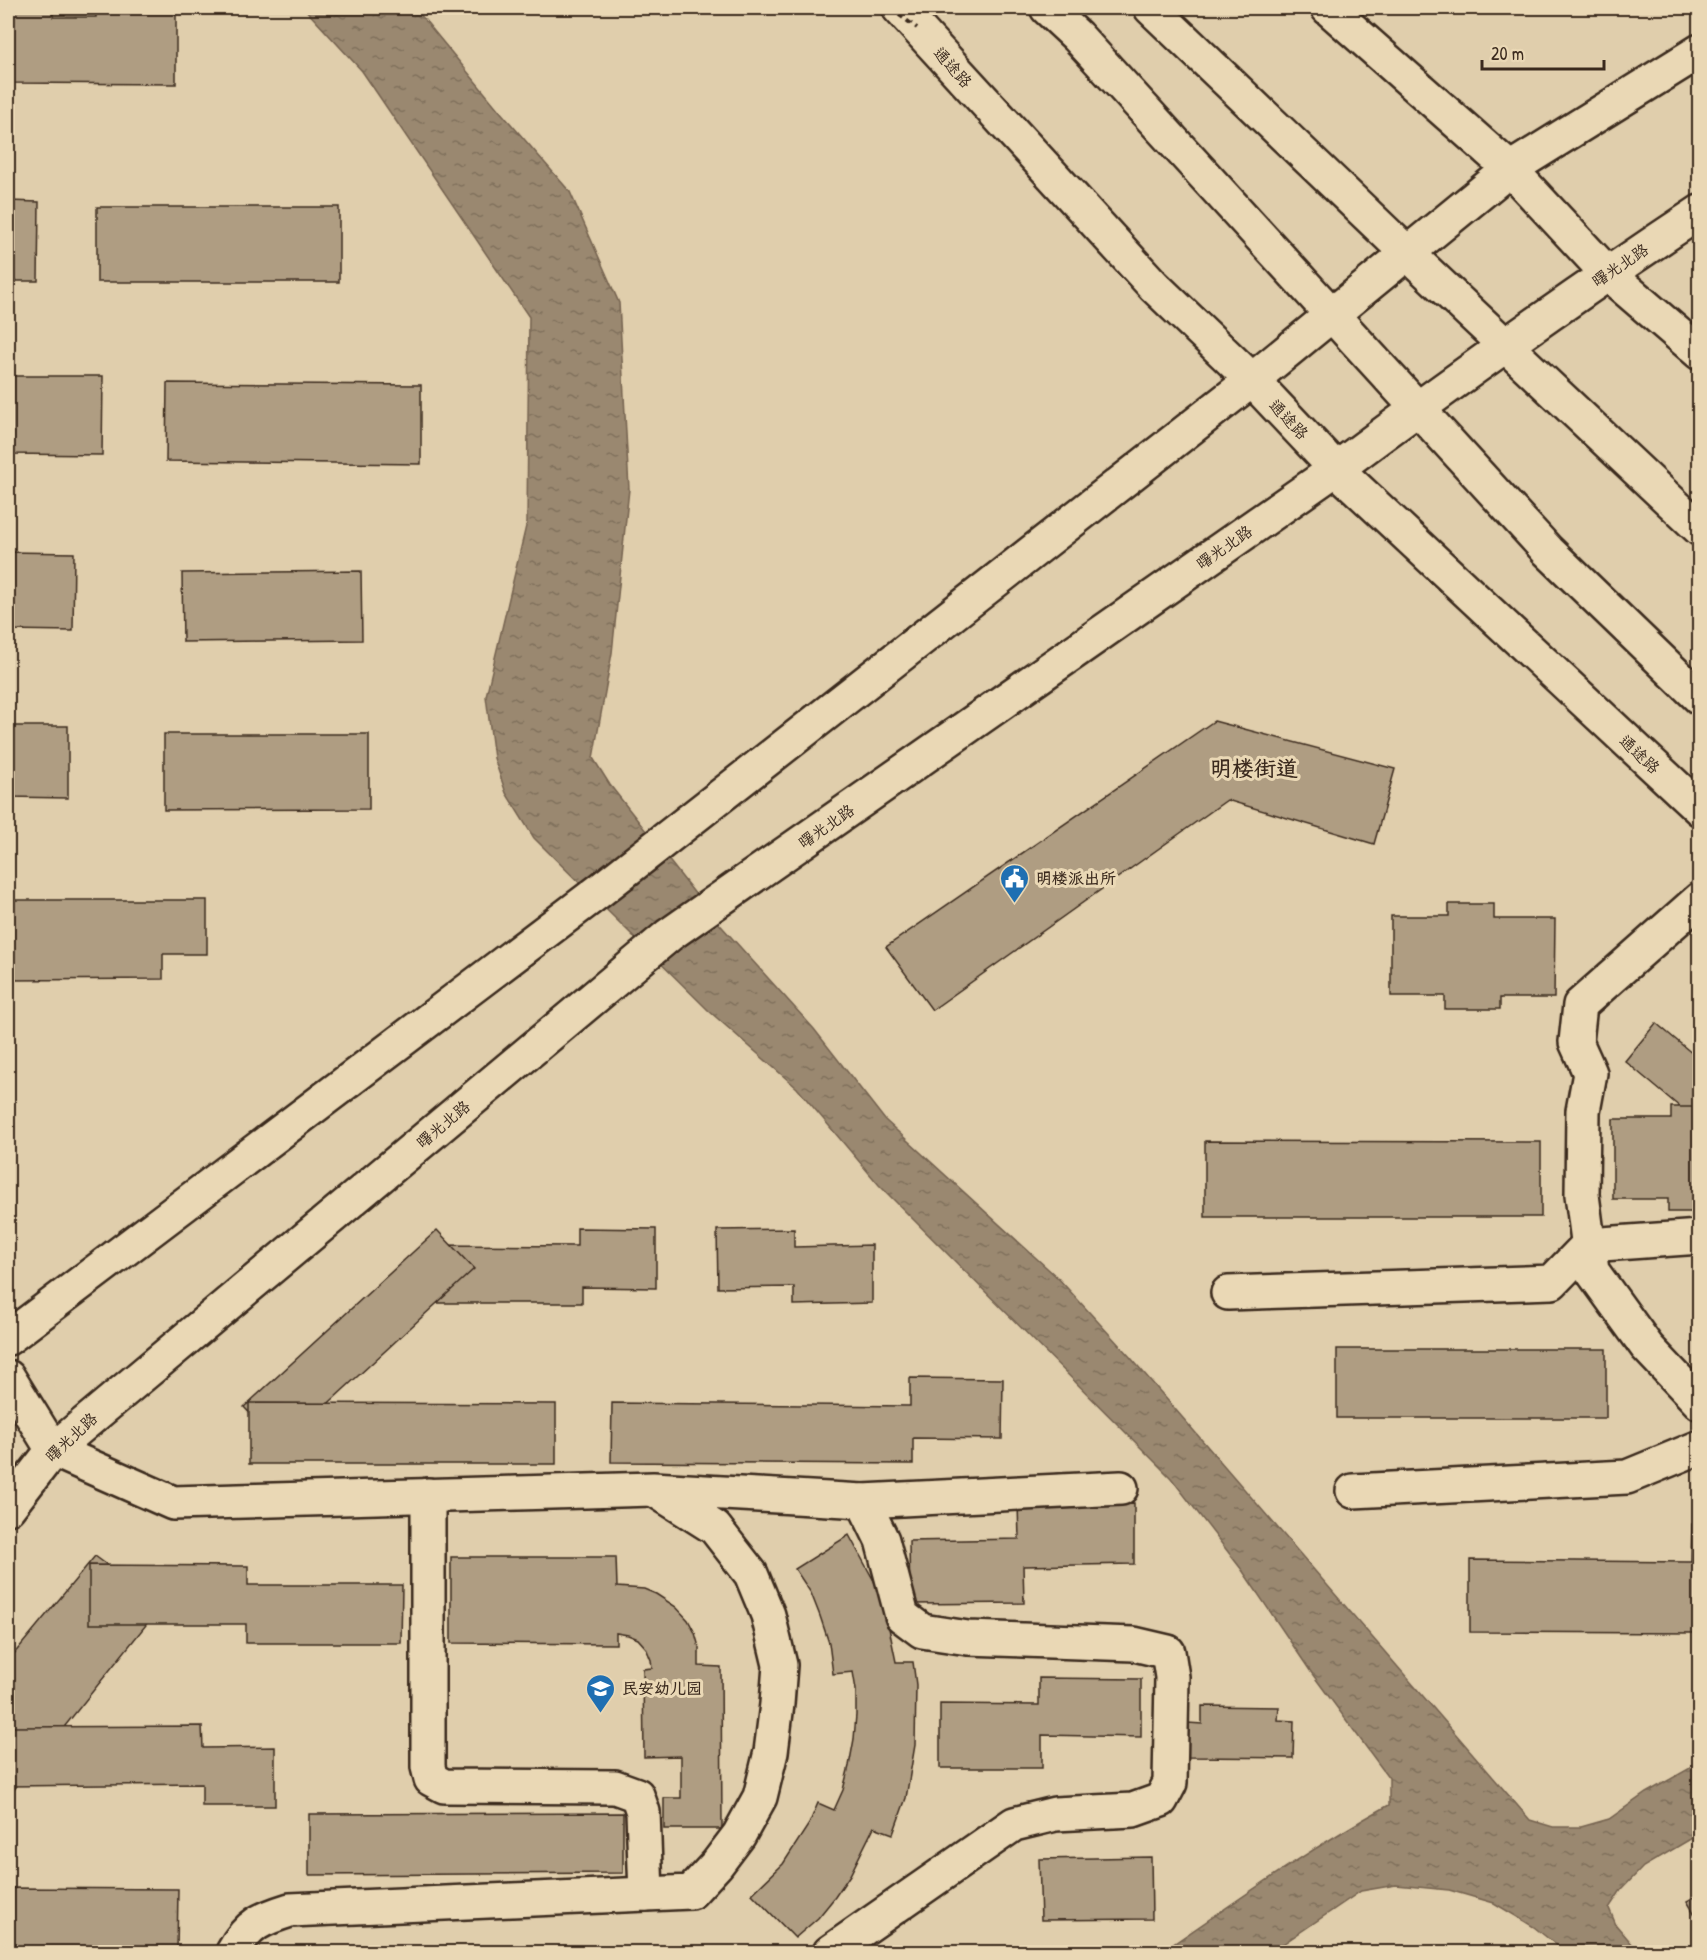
<svg xmlns="http://www.w3.org/2000/svg" width="1707" height="1960" font-family="'Patrick Hand','LXGW WenKai TC',sans-serif">
	<defs>
		<pattern id="water-ripples" width="26" height="14" patternUnits="userSpaceOnUse" patternTransform="scale(1.5)"><rect width="26" height="14" fill="#9a8870"/><path d="M2 4q2-2 4 0t4 0M15 11q2-2 4 0t4 0" fill="none" stroke="#7f6f5b"/></pattern>
	</defs>
	<rect width="100%" height="100%" fill="#e0ceac"/>
	<filter id="ink" filterUnits="userSpaceOnUse"><feTurbulence type="fractalNoise" baseFrequency=".0167" numOctaves="2"/><feDisplacementMap in="SourceGraphic" scale="12" xChannelSelector="R" yChannelSelector="G"/><feConvolveMatrix kernelMatrix="1 2 1 2 8 2 1 2 1" color-interpolation-filters="sRGB"/></filter>
	<g filter="url(#ink)">
		<path fill="url(#water-ripples)" stroke="#74624f" stroke-width="1.5" d="M 304,8 L 415,8 L 498,109 L 570,192 L 619,303 L 629,489 L 612,653 L 593,758 L 610,785 L 714,918 L 814,1029 L 885,1120 L 1058,1278 L 1131,1358 L 1530,1820 L 1553,1827 L 1581,1827 L 1609,1819 L 1646,1793 L 1699,1763 L 1699,1834 L 1643,1867 L 1621,1890 L 1609,1908 L 1616,1925 L 1639,1952 L 1565,1952 L 1534,1927 L 1494,1903 L 1449,1890 L 1396,1885 L 1361,1891 L 1271,1952 L 1162,1952 C 1236,1901 1309,1849 1389,1805 L 1389,1778 L 1313,1675 L 1242,1570 L 1171,1478 L 879,1185 L 797,1088 L 709,1011 L 534,838 L 506,793 L 494,758 L 486,696 L 527,522 L 529,317 L 362,71 Z"/>
		<g fill="#af9d82" stroke="#3b2a1e" stroke-width="1.5">
			<path d="M 8,8 L 53,8 L 53,17 L 96,17 L 96,8 L 176,8 L 176,84 L 8,83 Z"/>
			<path d="M 8,201 L 39,202 L 38,281 L 8,281 Z"/>
			<rect x="97" y="207" width="242" height="75"/>
			<path d="M 8,376 L 103,376 L 102,455 L 8,454 Z"/>
			<path d="M 167,383 L 421,385 L 421,464 L 166,461 Z"/>
			<path d="M 8,552 L 74,553 L 73,631 L 8,630 Z"/>
			<path d="M 361,571 L 362,640 L 183,642 L 182,573 Z"/>
			<path d="M 1214,721 L 1395,769 L 1374,844 L 1227,800 L 932,1010 L 886,947 Z"/>
			<path d="M 8,726 L 68,726 L 68,798 L 8,797 Z"/>
			<path d="M 164,734 L 369,734 L 369,809 L 164,810 Z"/>
			<path d="M 8,900 L 207,900 L 207,954 L 163,954 L 163,979 L 8,980 Z"/>
			<path d="M 1449,904 L 1494,904 L 1494,919 L 1555,919 L 1554,998 L 1500,998 L 1500,1009 L 1445,1009 L 1445,996 L 1391,996 L 1391,916 L 1449,916 Z"/>
			<path d="M 1656,1023 L 1700,1060 L 1700,1124 L 1625,1061 Z"/>
			<path d="M 1671,1107 L 1700,1107 L 1700,1212 L 1668,1212 L 1668,1199 L 1613,1199 L 1613,1119 L 1671,1119 Z"/>
			<path d="M 1205,1141 L 1541,1142 L 1541,1217 L 1205,1217 Z"/>
			<path d="M 577,1228 L 656,1229 L 656,1288 L 582,1287 L 582,1303 L 425,1303 L 426,1245 L 577,1246 Z"/>
			<path d="M 794,1229 L 794,1247 L 872,1245 L 872,1303 L 794,1305 L 794,1287 L 718,1288 L 717,1230 Z"/>
			<path d="M 437,1230 L 474,1269 L 281,1447 L 244,1407 Z"/>
			<rect x="1337" y="1349" width="269" height="69"/>
			<path d="M 910,1378 L 1003,1379 L 1002,1439 L 913,1438 L 913,1464 L 611,1462 L 612,1403 L 910,1406 Z"/>
			<path d="M 249,1403 L 556,1404 L 556,1464 L 249,1464 Z"/>
			<path d="M 1134,1503 L 1134,1564 L 1023,1566 L 1024,1603 L 910,1604 L 909,1541 L 1019,1539 L 1018,1504 Z"/>
			<path d="M 1692,1524 L 1700,1524 L 1700,1633 L 1470,1632 L 1470,1560 L 1691,1562 Z"/>
			<path d="M 849,1535 L 874,1581 L 884,1604 L 896,1662 L 913,1662 L 916,1685 L 915,1745 L 906,1798 L 893,1834 L 874,1827 L 850,1875 L 835,1897 L 818,1918 L 795,1938 L 752,1894 L 783,1864 L 809,1824 L 818,1803 L 834,1810 L 843,1790 L 849,1766 L 854,1739 L 856,1715 L 856,1690 L 853,1672 L 833,1674 L 829,1643 L 820,1616 L 811,1593 L 795,1569 Z"/>
			<path d="M 95,1556 L 162,1605 L 8,1797 L 8,1661 Z"/>
			<path d="M 451,1557 L 616,1557 L 617,1587 L 644,1589 L 656,1594 L 676,1607 L 688,1620 L 695,1633 L 699,1647 L 699,1666 L 721,1667 L 722,1829 L 664,1829 L 664,1798 L 681,1798 L 681,1756 L 644,1757 L 643,1669 L 652,1668 L 651,1660 L 646,1648 L 638,1639 L 628,1635 L 616,1633 L 616,1644 L 451,1643 Z"/>
			<path d="M 89,1565 L 248,1566 L 248,1585 L 402,1585 L 401,1643 L 246,1643 L 246,1624 L 89,1624 Z"/>
			<path d="M 1039,1678 L 1141,1679 L 1141,1737 L 1042,1735 L 1042,1768 L 940,1768 L 940,1704 L 1039,1705 Z"/>
			<path d="M 1202,1706 L 1279,1707 L 1278,1720 L 1294,1721 L 1293,1758 L 1188,1757 L 1188,1723 L 1202,1724 Z"/>
			<path d="M 202,1726 L 203,1748 L 275,1747 L 275,1806 L 202,1806 L 202,1784 L 8,1786 L 8,1727 Z"/>
			<path d="M 623,1813 L 623,1873 L 309,1875 L 309,1814 Z"/>
			<path d="M 1151,1857 L 1152,1919 L 1041,1920 L 1039,1859 Z"/>
			<path d="M 8,1888 L 178,1889 L 177,1951 L 8,1950 Z"/>
			<path d="M 1700,1894 L 1700,1923 L 1687,1901 Z"/>
		</g>
		<g fill="none" stroke-linecap="round" stroke-linejoin="round">
			<defs>
				<g id="minor">
					<path d="M 1700,899 L 1580,1005 L 1576,1042 L 1590,1073 L 1583,1111 L 1582,1195 L 1592,1271 L 1647,1347 L 1700,1403"/>
					<path d="M 1228,1293 L 1552,1282 L 1588,1245 L 1700,1237"/>
					<path d="M 8,1377 L 53,1450 L 173,1503 L 653,1489 L 863,1501 L 1121,1488"/>
					<path d="M 1353,1491 L 1627,1477 L 1700,1447"/>
					<path d="M 428,1495 L 428,1767 L 431,1779 L 444,1786 L 615,1787 L 637,1795 L 643,1812 L 646,1894"/>
					<path d="M 233,1952 C 248,1924 261,1919 290,1910 L 691,1892 L 717,1864 L 739,1835 L 760,1797 L 771,1752 L 777,1704 L 780,1665 L 768,1615 L 751,1574 L 715,1528 L 655,1490"/>
					<path d="M 830,1952 L 1014,1824 L 1055,1814 L 1133,1810 L 1161,1800 L 1170,1783 L 1172,1677 L 1168,1652 L 1134,1644 L 968,1638 L 922,1631 L 902,1616 L 882,1540 L 863,1501"/>
				</g>
				<g id="major">
					<path d="M 899,8 L 1154,286 L 1252,380 L 1336,469 L 1700,809"/>
					<path d="M 1047,8 L 1077,36 L 1548,551 L 1700,698"/>
					<path d="M 1151,8 L 1407,253 L 1700,529"/>
					<path d="M 1328,8 L 1510,169 L 1607,273 L 1700,353"/>
					<path d="M 8,1338 L 598,892 L 1252,380 L 1510,169 L 1700,51"/>
					<path d="M 8,1508 L 53,1450 L 669,935 L 1336,469 C 1455,380 1576,294 1700,212"/>
				</g>
			</defs>
			<use href="#minor" stroke="#3b2a1e" stroke-width="38"/>
			<use href="#major" stroke="#3b2a1e" stroke-width="38"/>
			<use href="#minor" stroke="#ead8b5" stroke-width="33"/>
			<use href="#major" stroke="#ead8b5" stroke-width="33"/>
			<path stroke="#3b2a1e" stroke-width="4" stroke-dasharray="6 4.5" stroke-linecap="butt" d="M 890,8 L 917,28"/>
		</g>
	</g>
	<defs>
		<symbol id="civic-pin" viewBox="-11 -11 22 30"><path d="M0 17L-7.5 6A9.5 9.5 0 1 1 7.5 6Z" fill="#1f6fb2" stroke="#ead8b5"/><path d="M-.6-6.5H3V-4.5H.6V-3L4-1V1h2V6H-6V1h2V-1L-.6-3ZM-1.2 2.5V6h2.4V2.5Z" fill="#fff"/></symbol>
		<symbol id="school-pin" viewBox="-11 -11 22 30"><path d="M0 17L-7.5 6A9.5 9.5 0 1 1 7.5 6Z" fill="#1f6fb2" stroke="#ead8b5"/><path d="M0-5L7-2L0 1L-7-2ZM-4 1L0 2.5L4 1V4Q0 6-4 4Z" fill="#fff"/></symbol>
	</defs>
	<g fill-rule="evenodd">
		<use href="#civic-pin" x="998" y="862" width="33" height="45"/>
		<use href="#school-pin" x="584" y="1672" width="33" height="45"/>
	</g>
	<g text-anchor="middle" stroke-width="6" stroke-linejoin="round" paint-order="stroke">
		<g font-size="16" fill="#3b2a1e" stroke="#ead8b5">
			<text transform="translate(953 67) rotate(48)" y="6">通途路</text>
			<text transform="translate(1620 265) rotate(-34)" y="6">曙光北路</text>
			<text transform="translate(1289 419) rotate(46)" y="6">通途路</text>
			<text transform="translate(1224 547) rotate(-35)" y="6">曙光北路</text>
			<text transform="translate(1640 754) rotate(43)" y="6">通途路</text>
			<text transform="translate(826 826) rotate(-35)" y="6">曙光北路</text>
			<text transform="translate(443 1124) rotate(-40)" y="6">曙光北路</text>
			<text transform="translate(71 1437) rotate(-43)" y="6">曙光北路</text>
		</g>
		<g font-size="16" font-weight="bold" fill="#3b2a1e" stroke="#ead8b5" text-anchor="start">
			<text x="1036" y="884">明楼派出所</text>
			<text x="622" y="1694">民安幼儿园</text>
		</g>
		<g font-size="22" font-weight="bold" fill="#3b2a1e" stroke="#ead8b5">
			<text x="1254" y="776">明楼街道</text>
		</g>
	</g>
	<rect width="1707" height="1960" fill="none" stroke="#ead8b5" stroke-width="30"/>
	<rect x="15" y="15" width="1677" height="1930" fill="none" stroke="#3b2a1e" stroke-width="2" filter="url(#ink)"/>
	<path d="M1482 60v9h122v-9" fill="none" stroke="#3b2a1e" stroke-width="3"/>
	<text x="1491" y="60" font-size="18" fill="#3b2a1e" stroke="#ead8b5" stroke-width="4.5" paint-order="stroke">20 m</text>
</svg>
